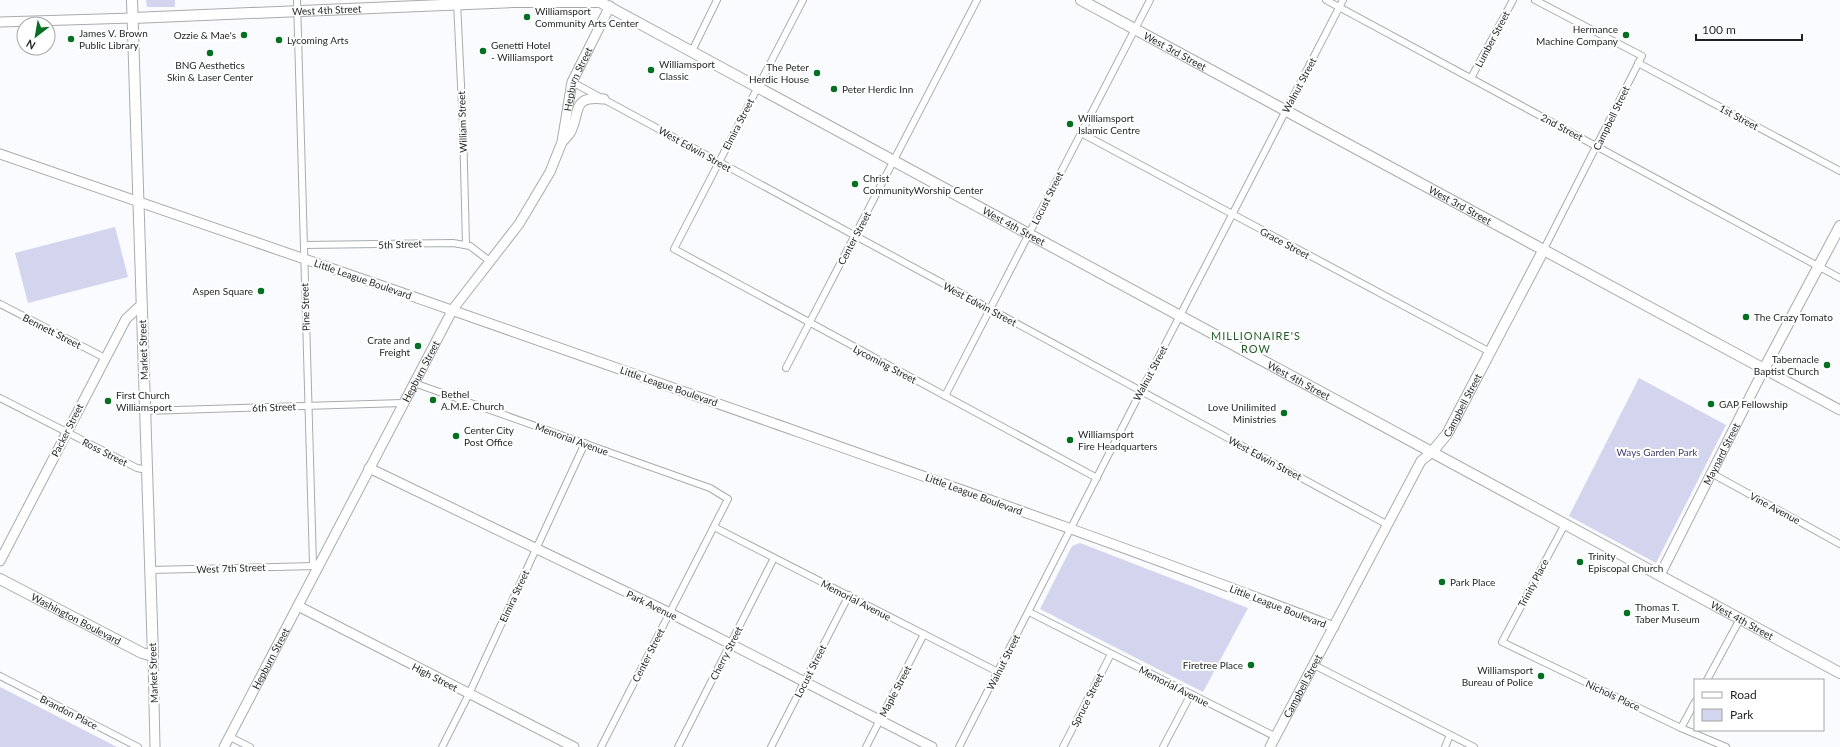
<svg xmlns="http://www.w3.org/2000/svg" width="1840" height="747" font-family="Lato,sans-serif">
	<rect width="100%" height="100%" fill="#f9fbfe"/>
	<g fill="#d3d4ed">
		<path d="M 146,0 L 175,0 L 175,7 L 147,7 Z"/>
		<path d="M 115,227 L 128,277 L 28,303 L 15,253 Z"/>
		<path d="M 1639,378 L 1726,425 L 1656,563 L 1569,516 Z"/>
		<path d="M 1080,543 L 1248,608 L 1203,692 L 1040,609 L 1072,546 Z"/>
		<path d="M 0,687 L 117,747 L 0,747 Z"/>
	</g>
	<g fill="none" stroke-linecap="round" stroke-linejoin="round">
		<defs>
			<g id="street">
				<path d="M 297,0 L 313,565"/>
				<path d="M 803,0 L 674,249 L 1097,478"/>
				<path d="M 1326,0 L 1840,278"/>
				<path d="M 1535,0 L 1642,56 L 1543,251"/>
				<path d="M 457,2 L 463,127 L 466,244"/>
				<path d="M 692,51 L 717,0"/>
				<path d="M 1638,63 L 1840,171"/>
				<path d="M 1471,78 L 1513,0"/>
				<path d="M 572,82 L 1388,525"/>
				<path d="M 1081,133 L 1490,352"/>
				<path d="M 304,245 L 453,243 L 470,246 L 491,262"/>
				<path d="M 0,304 L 105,358"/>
				<path d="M 786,368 L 977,0"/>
				<path d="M 414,383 L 710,488 L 728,499 L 601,747"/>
				<path d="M 945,396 L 1150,0"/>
				<path d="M 0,398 L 137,468 L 147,470"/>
				<path d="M 145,411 L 403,403"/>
				<path d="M 1711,473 L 1840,544"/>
				<path d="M 1565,524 L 1502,642 L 1681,728 L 1726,747"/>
				<path d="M 714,527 L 998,672"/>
				<path d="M 150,570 L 316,566"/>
				<path d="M 1029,612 L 1276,737"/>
				<path d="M 1314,665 L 1474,747"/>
				<path d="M 0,676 L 138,747"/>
				<path d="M 1707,680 L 1740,619"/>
				<path d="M 1681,728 L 1695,702"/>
				<path d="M 230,737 L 250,747"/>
				<path d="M 442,747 L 469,694 L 585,443"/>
				<path d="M 678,747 L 774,558"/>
				<path d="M 771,747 L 849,595"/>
				<path d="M 866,747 L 924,634"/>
				<path d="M 959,747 L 1141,391 L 1343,0"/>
				<path d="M 1063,747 L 1111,654"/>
				<path d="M 1163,747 L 1191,694"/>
				<path d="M 1445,747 L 1450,735"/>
			</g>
			<g id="secondary">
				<path d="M 0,22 L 133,18"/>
				<path d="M 564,140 C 567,137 571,133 572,129 C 580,109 573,96 604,99"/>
				<path d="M 0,154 C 258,242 516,332 773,423 C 960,489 1148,555 1334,627"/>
				<path d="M 369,468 L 670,613 L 932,747"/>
				<path d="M 0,561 L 126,319 L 142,304"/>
				<path id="s1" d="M 1660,575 L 1764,369 L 1840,410"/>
				<path d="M 298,606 L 574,747"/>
				<path d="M 153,656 L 155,747"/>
				<path id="s2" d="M 224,747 L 453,309 L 519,224 L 550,172 L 562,142 L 572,82 L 610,6"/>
				<path id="s3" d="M 1270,747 L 1421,461 L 1432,452"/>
			</g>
			<g id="primary">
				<path id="s4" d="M 1081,0 L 1764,369 L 1840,226"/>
				<path id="s5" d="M 133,18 L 513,2 L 600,2 L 1840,673"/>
				<path id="s6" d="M 1432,452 L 1447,434 L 1543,251"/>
				<path id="s7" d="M 0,579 L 142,653 L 153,656 L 132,0"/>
			</g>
		</defs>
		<use href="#street" stroke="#a9abad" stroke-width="8"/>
		<use href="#secondary" stroke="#a9abad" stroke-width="11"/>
		<use href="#primary" stroke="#a9abad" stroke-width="12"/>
		<use href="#street" stroke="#fff" stroke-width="6"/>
		<use href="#secondary" stroke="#fff" stroke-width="9"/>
		<use href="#primary" stroke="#fff" stroke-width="10"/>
	</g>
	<g fill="#036f21" stroke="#fff" stroke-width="1.5">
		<circle cx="527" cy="17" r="4"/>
		<circle cx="244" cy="35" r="4"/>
		<circle cx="1626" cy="35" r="4"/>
		<circle cx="71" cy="39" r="4"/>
		<circle cx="279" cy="40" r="4"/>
		<circle cx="483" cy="51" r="4"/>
		<circle cx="210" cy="53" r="4"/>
		<circle cx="651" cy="70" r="4"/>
		<circle cx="817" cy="73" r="4"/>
		<circle cx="834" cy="89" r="4"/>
		<circle cx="1070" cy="124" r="4"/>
		<circle cx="855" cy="184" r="4"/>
		<circle cx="261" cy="291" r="4"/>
		<circle cx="1746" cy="317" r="4"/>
		<circle cx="418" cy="346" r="4"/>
		<circle cx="1827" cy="365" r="4"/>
		<circle cx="433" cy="400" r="4"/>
		<circle cx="108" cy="401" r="4"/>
		<circle cx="1711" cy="404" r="4"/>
		<circle cx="1284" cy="413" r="4"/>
		<circle cx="456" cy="436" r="4"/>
		<circle cx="1070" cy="440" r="4"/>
		<circle cx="1580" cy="562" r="4"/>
		<circle cx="1442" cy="582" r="4"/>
		<circle cx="1627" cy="613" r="4"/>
		<circle cx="1251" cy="665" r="4"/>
		<circle cx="1541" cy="676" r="4"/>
	</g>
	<g text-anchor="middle" stroke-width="4" stroke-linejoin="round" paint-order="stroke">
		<g font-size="10" fill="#1f2021" stroke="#fff">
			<text dy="4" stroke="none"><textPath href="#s5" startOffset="194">West 4th Street</textPath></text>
			<text transform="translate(1492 39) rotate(-62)" y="4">Lumber Street</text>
			<text dy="4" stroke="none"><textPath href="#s4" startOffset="107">West 3rd Street</textPath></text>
			<text dy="4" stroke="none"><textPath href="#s2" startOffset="760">Hepburn Street</textPath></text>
			<text transform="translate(1299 85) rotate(-62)" y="4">Walnut Street</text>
			<text transform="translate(1739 117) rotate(28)" y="4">1st Street</text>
			<text transform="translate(1611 118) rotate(-64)" y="4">Campbell Street</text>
			<text transform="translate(462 122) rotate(-92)" y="4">William Street</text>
			<text transform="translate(738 124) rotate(-63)" y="4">Elmira Street</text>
			<text transform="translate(1562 127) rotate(28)" y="4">2nd Street</text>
			<text transform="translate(695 149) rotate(29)" y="4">West Edwin Street</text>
			<text transform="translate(1047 198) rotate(-63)" y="4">Locust Street</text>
			<text dy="4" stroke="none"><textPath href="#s4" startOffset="431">West 3rd Street</textPath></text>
			<text dy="4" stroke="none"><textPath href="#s5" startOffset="938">West 4th Street</textPath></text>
			<text transform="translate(854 238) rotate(-62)" y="4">Center Street</text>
			<text transform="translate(1285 243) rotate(28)" y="4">Grace Street</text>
			<text transform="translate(400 244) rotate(-2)" y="4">5th Street</text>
			<text transform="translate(363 279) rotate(19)" y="4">Little League Boulevard</text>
			<text transform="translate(980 304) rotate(28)" y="4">West Edwin Street</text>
			<text transform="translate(305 307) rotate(-92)" y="4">Pine Street</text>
			<text transform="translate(52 331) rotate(27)" y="4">Bennett Street</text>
			<text transform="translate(143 350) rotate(-92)" y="4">Market Street</text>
			<text transform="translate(885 364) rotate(28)" y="4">Lycoming Street</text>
			<text dy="4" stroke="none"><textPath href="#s2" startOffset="424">Hepburn Street</textPath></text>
			<text transform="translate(1150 373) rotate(-62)" y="4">Walnut Street</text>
			<text dy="4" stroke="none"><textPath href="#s5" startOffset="1262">West 4th Street</textPath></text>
			<text transform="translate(669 386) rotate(19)" y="4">Little League Boulevard</text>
			<text dy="4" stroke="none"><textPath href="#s6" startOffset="56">Campbell Street</textPath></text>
			<text transform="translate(274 407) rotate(-2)" y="4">6th Street</text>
			<text transform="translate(67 430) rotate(-63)" y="4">Packer Street</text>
			<text transform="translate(572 439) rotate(20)" y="4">Memorial Avenue</text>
			<text transform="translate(105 452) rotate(27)" y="4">Ross Street</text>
			<text dy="4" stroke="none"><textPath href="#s1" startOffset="136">Maynard Street</textPath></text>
			<text transform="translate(1265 458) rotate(28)" y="4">West Edwin Street</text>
			<text transform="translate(974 494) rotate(20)" y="4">Little League Boulevard</text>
			<text transform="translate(1775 508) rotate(28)" y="4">Vine Avenue</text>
			<text transform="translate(231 568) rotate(-2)" y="4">West 7th Street</text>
			<text transform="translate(1533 583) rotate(-62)" y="4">Trinity Place</text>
			<text transform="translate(514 596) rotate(-65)" y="4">Elmira Street</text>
			<text transform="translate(856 600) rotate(27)" y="4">Memorial Avenue</text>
			<text transform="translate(652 605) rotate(26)" y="4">Park Avenue</text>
			<text transform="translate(1278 606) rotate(21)" y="4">Little League Boulevard</text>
			<text dy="4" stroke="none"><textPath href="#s7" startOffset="86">Washington Boulevard</textPath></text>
			<text dy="4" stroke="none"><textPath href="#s5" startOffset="1766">West 4th Street</textPath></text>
			<text transform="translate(726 653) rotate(-63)" y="4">Cherry Street</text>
			<text transform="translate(648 655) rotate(-63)" y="4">Center Street</text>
			<text dy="4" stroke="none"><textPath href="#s2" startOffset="100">Hepburn Street</textPath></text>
			<text transform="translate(1003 662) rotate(-63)" y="4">Walnut Street</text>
			<text transform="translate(810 671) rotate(-63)" y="4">Locust Street</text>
			<text transform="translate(153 673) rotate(-92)" y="4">Market Street</text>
			<text transform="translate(435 677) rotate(27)" y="4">High Street</text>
			<text transform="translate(1174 686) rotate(27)" y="4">Memorial Avenue</text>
			<text dy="4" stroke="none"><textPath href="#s3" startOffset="69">Campbell Street</textPath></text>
			<text transform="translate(895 691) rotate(-62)" y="4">Maple Street</text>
			<text transform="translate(1613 695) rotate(25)" y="4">Nichols Place</text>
			<text transform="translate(1087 700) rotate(-63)" y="4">Spruce Street</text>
			<text transform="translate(69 712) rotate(27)" y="4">Brandon Place</text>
		</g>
		<g font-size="10" fill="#1f2021" stroke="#fff" text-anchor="start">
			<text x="535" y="15">Williamsport<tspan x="535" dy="12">Community Arts Center</tspan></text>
			<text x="1618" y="33" text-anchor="end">Hermance<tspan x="1618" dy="12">Machine Company</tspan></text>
			<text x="79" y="37">James V. Brown<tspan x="79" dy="12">Public Library</tspan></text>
			<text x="236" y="39" text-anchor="end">Ozzie &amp; Mae's</text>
			<text x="287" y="44">Lycoming Arts</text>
			<text x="491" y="49">Genetti Hotel<tspan x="491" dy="12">- Williamsport</tspan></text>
			<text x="659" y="68">Williamsport<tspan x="659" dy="12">Classic</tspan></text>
			<text x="210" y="69" text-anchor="middle">BNG Aesthetics<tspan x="210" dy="12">Skin &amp; Laser Center</tspan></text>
			<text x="809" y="71" text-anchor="end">The Peter<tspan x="809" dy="12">Herdic House</tspan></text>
			<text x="842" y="93">Peter Herdic Inn</text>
			<text x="1078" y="122">Williamsport<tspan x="1078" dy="12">Islamic Centre</tspan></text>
			<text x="863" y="182">Christ<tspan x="863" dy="12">CommunityWorship Center</tspan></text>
			<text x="253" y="295" text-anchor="end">Aspen Square</text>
			<text x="1754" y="321">The Crazy Tomato</text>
			<text x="410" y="344" text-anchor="end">Crate and<tspan x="410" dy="12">Freight</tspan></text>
			<text x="1819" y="363" text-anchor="end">Tabernacle<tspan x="1819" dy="12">Baptist Church</tspan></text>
			<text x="441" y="398">Bethel<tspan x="441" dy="12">A.M.E. Church</tspan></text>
			<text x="116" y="399">First Church<tspan x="116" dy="12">Williamsport</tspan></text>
			<text x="1719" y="408">GAP Fellowship</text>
			<text x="1276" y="411" text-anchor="end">Love Unilimited<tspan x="1276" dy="12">Ministries</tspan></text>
			<text x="464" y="434">Center City<tspan x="464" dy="12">Post Office</tspan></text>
			<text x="1078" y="438">Williamsport<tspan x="1078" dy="12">Fire Headquarters</tspan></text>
			<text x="1588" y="560">Trinity<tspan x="1588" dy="12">Episcopal Church</tspan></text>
			<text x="1450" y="586">Park Place</text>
			<text x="1635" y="611">Thomas T.<tspan x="1635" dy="12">Taber Museum</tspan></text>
			<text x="1243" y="669" text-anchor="end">Firetree Place</text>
			<text x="1533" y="674" text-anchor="end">Williamsport<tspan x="1533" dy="12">Bureau of Police</tspan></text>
		</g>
		<g font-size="10" fill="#3f3e69" stroke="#fff">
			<text x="1657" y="456">Ways Garden Park</text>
		</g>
		<g font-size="11" letter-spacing="1" fill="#235c2a" stroke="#fff">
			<text x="1256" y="340">MILLIONAIRE'S<tspan x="1256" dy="13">ROW</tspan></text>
		</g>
	</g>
	<rect x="1694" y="679" width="130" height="52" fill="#ffffff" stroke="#a5a6a6"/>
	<rect x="1702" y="692" width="20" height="6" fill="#ffffff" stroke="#a5a6a6"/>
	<text x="1730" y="699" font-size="12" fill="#1f2021">Road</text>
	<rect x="1702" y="709" width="20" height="12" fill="#d3d4ed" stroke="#a5a6a6"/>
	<text x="1730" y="719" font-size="12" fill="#1f2021">Park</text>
	<g transform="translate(36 36) rotate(211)"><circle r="19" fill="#ffffff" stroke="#a5a6a6"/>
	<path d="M0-3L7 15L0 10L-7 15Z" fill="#036f21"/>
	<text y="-6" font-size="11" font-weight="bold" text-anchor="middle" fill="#1f2021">N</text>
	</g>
	<path d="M1696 34v6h106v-6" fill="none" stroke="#1f2021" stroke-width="2"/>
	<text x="1702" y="34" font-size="12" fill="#1f2021" stroke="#ffffff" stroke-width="3" paint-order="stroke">100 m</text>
</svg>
